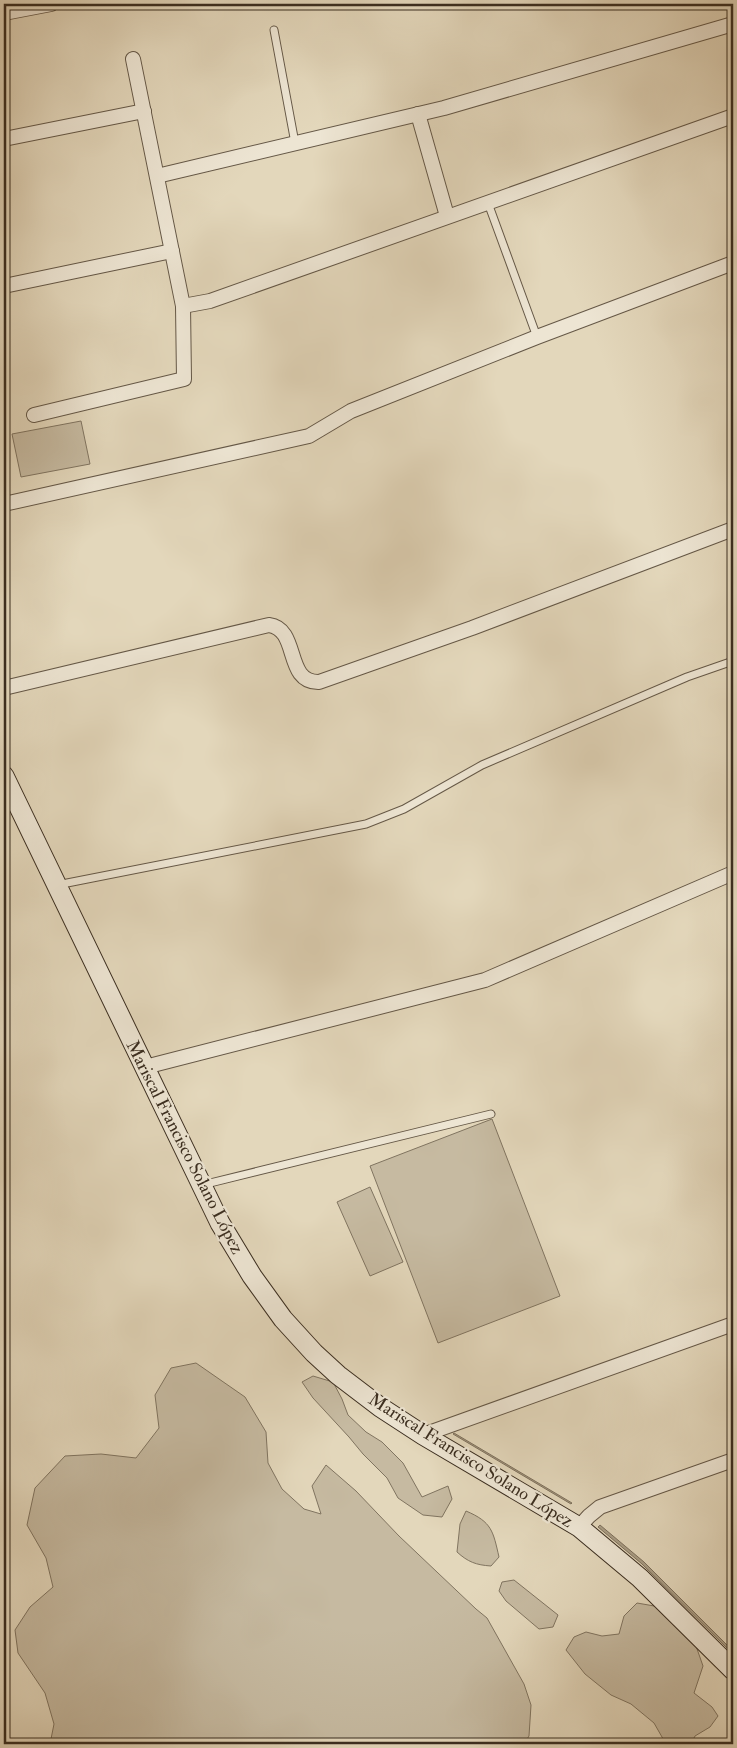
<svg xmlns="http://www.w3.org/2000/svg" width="737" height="1748" font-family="'IM FELL Double Pica',serif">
	<rect width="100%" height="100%" fill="#e3d7bb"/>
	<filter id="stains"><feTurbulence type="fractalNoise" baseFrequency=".004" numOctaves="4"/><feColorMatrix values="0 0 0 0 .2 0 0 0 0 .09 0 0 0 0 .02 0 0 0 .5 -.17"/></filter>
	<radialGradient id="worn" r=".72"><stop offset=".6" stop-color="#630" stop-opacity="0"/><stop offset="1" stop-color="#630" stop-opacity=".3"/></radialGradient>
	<g fill="#c6baa1" stroke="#807460">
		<path d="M 81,421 L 90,464 L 21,477 L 12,434 Z"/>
		<path d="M 492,1119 L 560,1296 L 438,1343 L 370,1166 Z"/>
		<path d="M 370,1187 L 403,1262 L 370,1276 L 337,1202 Z"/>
		<path d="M 196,1363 L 245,1397 L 266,1432 L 268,1463 L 282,1489 L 304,1509 L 321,1514 L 312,1486 L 326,1465 L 356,1491 L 399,1536 L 476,1609 L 487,1618 L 524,1684 L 531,1705 L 529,1736 L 524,1744 L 50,1744 L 54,1724 L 45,1693 L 18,1653 L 15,1630 L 30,1607 L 53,1587 L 46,1558 L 27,1525 L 35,1488 L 65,1456 L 101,1454 L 136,1458 L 159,1428 L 155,1395 L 171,1368 Z"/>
		<path d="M 313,1376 L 333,1382 L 342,1399 L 348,1415 L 366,1432 L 382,1442 L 403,1463 L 422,1497 L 448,1486 L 452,1499 L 442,1517 L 423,1515 L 398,1498 L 387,1478 L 363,1454 L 349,1437 L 313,1398 L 302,1382 Z"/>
		<path d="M 466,1511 C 492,1522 493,1531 499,1557 L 491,1566 C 476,1565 468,1562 457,1552 L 460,1524 Z"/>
		<path d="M 514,1580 L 558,1615 L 553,1627 L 539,1629 L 506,1601 L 499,1591 L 502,1582 Z"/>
		<path d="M 637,1603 L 660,1607 L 696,1646 L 703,1666 L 694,1693 L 712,1707 L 718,1716 L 710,1727 L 695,1736 L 691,1744 L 666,1744 L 654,1723 L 631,1704 L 611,1695 L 585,1674 L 566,1650 L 574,1637 L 586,1632 L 602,1636 L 619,1634 L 624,1616 Z"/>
	</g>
	<g fill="#aa9e86" stroke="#7e715d">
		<path d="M 454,1433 L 572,1503 L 571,1504 L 453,1434 Z"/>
		<path d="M 600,1525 L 644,1562 L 733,1651 L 733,1654 L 642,1564 L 598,1527 Z"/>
	</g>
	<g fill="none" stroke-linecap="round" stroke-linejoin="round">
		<defs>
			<g id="lane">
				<path d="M 274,30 L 295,143"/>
				<path d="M 488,203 L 537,337"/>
				<path d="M 57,885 L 366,824 L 404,809 L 482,765 L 687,677 L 733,661"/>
				<path d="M 202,1185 L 491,1114"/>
				<path d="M 730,1744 L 733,1741"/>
			</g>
			<g id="street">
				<path d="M 4,13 L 51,4"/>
				<path d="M 418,114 L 447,216"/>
				<path d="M 4,139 L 144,111"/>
				<path d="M 157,176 L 444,108 L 733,24"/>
				<path d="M 4,286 L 172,251"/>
				<path d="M 183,306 L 210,301 L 733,116"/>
				<path d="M 34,415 L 184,379 L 183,306 L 133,59"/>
				<path d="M 4,504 L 309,436 L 351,411 L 537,337 L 733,263"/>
				<path d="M 4,688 L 269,625 C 300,629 284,683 319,682 L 472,628 L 733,529"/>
				<path d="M 145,1067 L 485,980 L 733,873"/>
				<path d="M 423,1435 L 733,1324"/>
				<path d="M 579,1527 L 589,1516 L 600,1507 L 733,1460"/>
			</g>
			<path id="secondary" d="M 4,776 L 220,1223 L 252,1276 L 283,1319 L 314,1353 L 338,1375 L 380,1407 L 423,1435 L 579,1527 L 640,1578 L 733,1670"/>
		</defs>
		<use href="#lane" stroke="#655847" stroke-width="9"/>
		<use href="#street" stroke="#655847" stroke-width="16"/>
		<use href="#secondary" stroke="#3b2e20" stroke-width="21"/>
		<use href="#lane" stroke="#ede5d3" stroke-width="7"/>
		<use href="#street" stroke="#ede5d3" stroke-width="14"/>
		<use href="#secondary" stroke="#ede5d3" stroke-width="19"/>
	</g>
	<g text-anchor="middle" stroke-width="4.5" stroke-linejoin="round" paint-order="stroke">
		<g font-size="18" fill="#3b2e20" stroke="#ede5d3">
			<text transform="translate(185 1147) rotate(63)" y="6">Mariscal Francisco Solano López</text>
			<text transform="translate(471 1460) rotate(32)" y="6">Mariscal Francisco Solano López</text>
		</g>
	</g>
	<rect width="737" height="1748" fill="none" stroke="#e3d7bb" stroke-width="20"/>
	<rect x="5" y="5" width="727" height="1738" fill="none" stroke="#3b2e20" stroke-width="2.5"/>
	<rect x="10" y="10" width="717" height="1728" fill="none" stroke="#3b2e20"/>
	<rect width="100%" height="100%" filter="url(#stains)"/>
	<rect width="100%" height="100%" fill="url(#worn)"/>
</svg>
